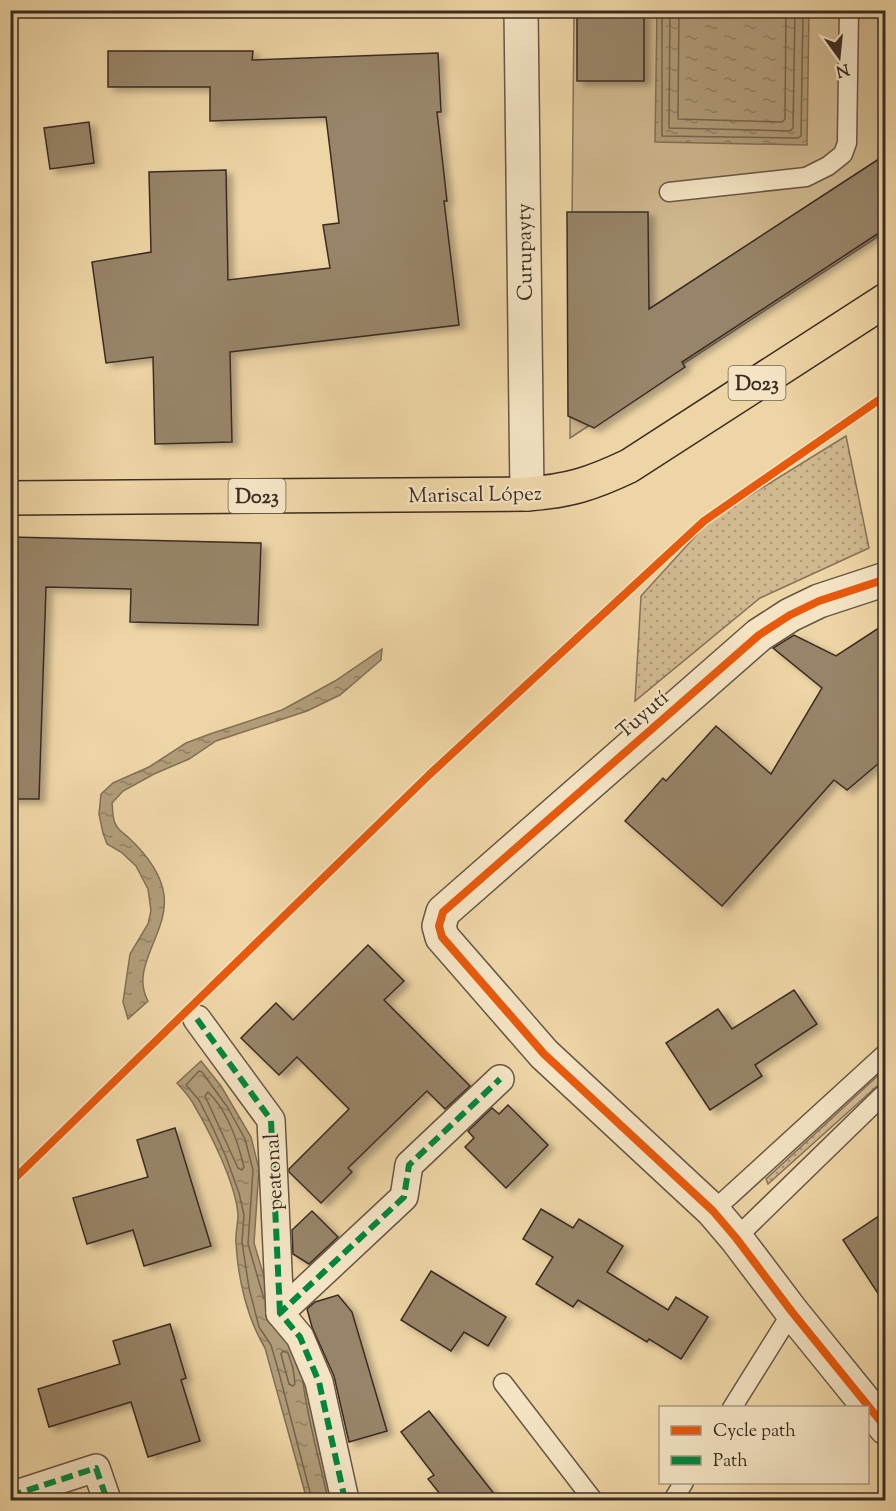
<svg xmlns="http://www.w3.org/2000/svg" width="896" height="1511" font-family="'Sorts Mill Goudy',serif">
	<defs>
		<pattern id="grass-dots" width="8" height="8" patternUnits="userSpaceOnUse" patternTransform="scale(1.5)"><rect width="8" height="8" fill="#d0b88f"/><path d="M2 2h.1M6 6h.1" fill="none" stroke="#aa9675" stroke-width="1.8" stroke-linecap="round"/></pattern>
		<pattern id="water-ripples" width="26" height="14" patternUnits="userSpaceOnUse" patternTransform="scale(1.5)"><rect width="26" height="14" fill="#b19c79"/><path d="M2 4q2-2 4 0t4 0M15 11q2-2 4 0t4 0" fill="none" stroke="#917f63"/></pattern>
		<filter id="shadow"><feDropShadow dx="6" dy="4" stdDeviation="3" flood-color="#0004"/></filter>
	</defs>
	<rect width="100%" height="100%" fill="#eed5a5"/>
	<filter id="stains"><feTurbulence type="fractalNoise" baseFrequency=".00333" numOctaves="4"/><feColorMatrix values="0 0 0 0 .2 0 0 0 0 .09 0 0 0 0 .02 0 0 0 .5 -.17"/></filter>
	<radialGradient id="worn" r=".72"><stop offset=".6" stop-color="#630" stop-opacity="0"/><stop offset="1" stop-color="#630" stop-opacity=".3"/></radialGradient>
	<g fill="url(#grass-dots)" stroke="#86725a" stroke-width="1.5">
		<path d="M 846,436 L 869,548 L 760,598 L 635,701 L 641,596 L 710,520 Z"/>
		<path d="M 885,1069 L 885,1079 L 768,1184 L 766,1179 Z"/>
	</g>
	<path fill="#d0b88f" stroke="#86725a" stroke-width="1.5" d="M 574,11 L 885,11 L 885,232 L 570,438 Z"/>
	<g fill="url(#water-ripples)" stroke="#826f57" stroke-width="1.5">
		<path d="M 657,11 L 809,11 L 807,145 L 655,142 Z"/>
		<path d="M 382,649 L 381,660 L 340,695 L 307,711 L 216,741 L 189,759 L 154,774 L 123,791 L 112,803 C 113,810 112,819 116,825 C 118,830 125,834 129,838 C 145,853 161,872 164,895 C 169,933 129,967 148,1001 L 128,1019 L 123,1002 L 130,954 L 148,924 L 151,911 L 148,889 L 136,866 L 121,852 L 107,844 L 103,833 L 99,814 L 101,794 L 113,783 L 149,767 L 186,743 L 210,734 L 282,710 L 335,681 Z"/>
		<path d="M 201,1061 L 221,1086 L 251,1137 L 259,1169 L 254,1243 L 271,1300 L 299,1345 L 334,1500 L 307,1500 L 265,1348 C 247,1318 238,1279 236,1243 C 235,1234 238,1224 238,1215 C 236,1184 210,1132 194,1105 C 190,1097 183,1090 177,1083 Z"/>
	</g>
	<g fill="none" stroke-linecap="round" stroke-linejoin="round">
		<g stroke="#76644f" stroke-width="1.5">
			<path d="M 662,10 L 662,136 L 798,138 L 801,136 L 803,10"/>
			<path d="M 670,10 L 669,128 L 790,131 L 793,128 L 795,10"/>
			<path d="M 679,10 L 678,119 L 782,122 L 785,119 L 786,10"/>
			<path d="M 208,1092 C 227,1110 238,1142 244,1167 L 242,1170 L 238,1168 L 205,1096 Z"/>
			<path d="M 264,1299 L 248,1244 L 253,1170 L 245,1139 L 228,1108 L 202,1072 L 199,1071 L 186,1085 L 199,1100 L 212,1126 L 226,1157 L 239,1193 L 244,1215 L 242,1242 L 249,1288 L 259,1327 L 271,1345 L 278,1369 L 312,1500"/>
			<path d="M 283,1351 L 288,1353 L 293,1368 L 295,1384 L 293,1386 L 289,1384 L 281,1354 Z"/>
			<path d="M 303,1382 C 308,1422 320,1461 328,1500"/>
		</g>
	</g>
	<g fill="#988468" stroke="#3b2c25" stroke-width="1.5" filter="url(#shadow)">
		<rect x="577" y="10" width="67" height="71"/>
		<path d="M 108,51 L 253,51 L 252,60 L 438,53 L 441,112 L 437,112 L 447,201 L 444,201 L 459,325 L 230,352 L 232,442 L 155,444 L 153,357 L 106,363 L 92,262 L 151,252 L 149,172 L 226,170 L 228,280 L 330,268 L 323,225 L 339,223 L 326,117 L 210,121 L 210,87 L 108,87 Z"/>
		<path d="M 89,122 L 94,163 L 50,169 L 44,128 Z"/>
		<path d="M 885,155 L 885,229 L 682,362 L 685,367 L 594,428 L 568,416 L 567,212 L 648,212 L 649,309 Z"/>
		<path d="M 10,537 L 261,543 L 258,625 L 130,622 L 131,589 L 46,587 L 39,799 L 10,799 Z"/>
		<path d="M 885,624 L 885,758 L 847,790 L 834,780 L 722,906 L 625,821 L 663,778 L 666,781 L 716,726 L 771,774 L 822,688 L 773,648 L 794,635 L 836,656 Z"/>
		<path d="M 368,945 L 404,981 L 384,1000 L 470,1086 L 445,1109 L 427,1091 L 348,1168 L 352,1172 L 321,1203 L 289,1172 L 289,1169 L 349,1109 L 297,1057 L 279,1075 L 241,1038 L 276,1003 L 293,1020 Z"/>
		<path d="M 794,990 L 817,1024 L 755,1065 L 762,1076 L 710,1110 L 666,1043 L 718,1009 L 732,1029 Z"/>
		<path d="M 508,1105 L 548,1145 L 506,1188 L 465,1147 L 474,1138 L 468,1131 L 492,1108 L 499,1114 Z"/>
		<path d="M 175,1128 L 211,1246 L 144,1266 L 133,1230 L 87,1244 L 73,1198 L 148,1177 L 137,1140 Z"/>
		<path d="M 541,1209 L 573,1228 L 579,1219 L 623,1246 L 607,1272 L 668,1310 L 676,1297 L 708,1317 L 681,1359 L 649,1339 L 647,1342 L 578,1300 L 573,1307 L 536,1284 L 553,1257 L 523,1239 Z"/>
		<path d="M 312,1211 L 338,1237 L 309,1264 L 293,1254 L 292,1230 Z"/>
		<path d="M 885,1212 L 885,1304 L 843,1240 Z"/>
		<path d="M 431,1271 L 506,1317 L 488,1346 L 464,1332 L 451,1351 L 401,1320 Z"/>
		<path d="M 338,1295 L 352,1312 L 387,1431 L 349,1442 L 334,1376 L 312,1327 L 307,1309 L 315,1302 Z"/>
		<path d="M 170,1324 L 186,1378 L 181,1380 L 200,1441 L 148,1457 L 131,1402 L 49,1427 L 38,1389 L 120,1364 L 113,1341 Z"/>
		<path d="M 429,1411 L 462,1453 L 499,1500 L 445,1500 L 428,1479 L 434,1475 L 401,1432 Z"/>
	</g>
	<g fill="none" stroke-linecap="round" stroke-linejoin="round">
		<defs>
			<g id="service">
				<path d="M 669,192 L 806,177 L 828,166 L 843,154 L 847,143 L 849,10"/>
				<path d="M 713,1211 L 886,1053"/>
				<path d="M 736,1238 L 886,1092"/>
				<path d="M 503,1383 L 593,1500"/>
				<path d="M 732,1408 L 792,1312"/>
				<path d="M 673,1500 L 684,1482"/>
			</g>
			<g id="pedestrian">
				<path d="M 197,1019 L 271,1120 L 280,1313"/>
				<path d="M 10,1496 L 96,1468 L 107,1500"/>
				<path d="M 345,1500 L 319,1382 L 300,1337 L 280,1313 L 404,1197 L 409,1165 L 500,1079"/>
			</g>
			<g id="minor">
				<path d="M 521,10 L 527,494"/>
				<path d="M 886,579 L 819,601 L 790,615 L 759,635 L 443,912 L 439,926 L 442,937 L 544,1054 L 713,1211 L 736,1238 L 792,1312 L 886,1428"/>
			</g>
			<path id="primary" d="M 10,498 L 527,494 C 569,491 591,484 629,466 L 886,300"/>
		</defs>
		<use href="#service" stroke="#685645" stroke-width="21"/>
		<use href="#pedestrian" stroke="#685645" stroke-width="30"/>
		<use href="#minor" stroke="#685645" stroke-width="36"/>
		<use href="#primary" stroke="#3b2c25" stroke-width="36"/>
		<use href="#service" stroke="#f4e4c4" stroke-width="18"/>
		<use href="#pedestrian" stroke="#f4e4c4" stroke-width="27"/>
		<use href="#minor" stroke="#f4e4c4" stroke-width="33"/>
		<use href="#primary" stroke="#eed5a5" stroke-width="33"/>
		<g stroke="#00873e" stroke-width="6" stroke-dasharray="12 6" stroke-linecap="butt">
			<path d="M 197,1019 L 271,1120 L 280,1313"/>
			<path d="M 10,1496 L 96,1468 L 107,1500"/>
			<path d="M 345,1500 L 319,1382 L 300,1337 L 280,1313 L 404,1197 L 409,1165 L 500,1079"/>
		</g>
		<defs>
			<g id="cycleway">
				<path d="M 886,579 L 819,601 L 790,615 L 759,635 L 443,912 L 439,926 L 442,937 L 544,1054 L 713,1211 L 736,1238 L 792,1312 L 886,1428"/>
				<path d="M 10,1183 L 430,774 L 704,521 L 886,395"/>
			</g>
		</defs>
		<use href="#cycleway" stroke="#f4e4c4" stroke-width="11"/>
		<use href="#cycleway" stroke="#e8590c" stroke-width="8"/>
	</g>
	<g text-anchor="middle" stroke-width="4.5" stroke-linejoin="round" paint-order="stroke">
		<g fill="#f4e4c4" stroke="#726355" stroke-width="1.5">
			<rect x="728.5" y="366" width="57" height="34" rx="4.5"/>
			<rect x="228.5" y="479" width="57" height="34" rx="4.5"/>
		</g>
		<g font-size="20" font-weight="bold" fill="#3b2c25">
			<text x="757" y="390">D023</text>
			<text x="257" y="503">D023</text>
		</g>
		<g font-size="21" fill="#3b2c25" stroke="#f4e4c4">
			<text transform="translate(524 252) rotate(-91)" y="7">Curupayty</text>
			<text transform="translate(475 494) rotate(-1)" y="7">Mariscal López</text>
			<text transform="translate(642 714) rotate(-41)" y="7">Tuyutí</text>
			<text transform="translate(273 1172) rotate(-93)" y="7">peatonal</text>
		</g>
	</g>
	<rect width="896" height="1511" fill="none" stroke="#eed5a5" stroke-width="36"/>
	<rect x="12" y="12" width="872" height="1487" fill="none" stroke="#3b2c25" stroke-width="3"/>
	<rect x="18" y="18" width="860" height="1475" fill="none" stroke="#3b2c25" stroke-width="1.5"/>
	<rect x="659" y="1406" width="210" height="78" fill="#f4e4c4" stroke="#aa9a84" stroke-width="1.5"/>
	<rect x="671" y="1426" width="30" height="9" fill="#e8590c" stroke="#aa9a84" stroke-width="1.5"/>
	<text x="713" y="1436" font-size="18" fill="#3b2c25">Cycle path</text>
	<rect x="671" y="1456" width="30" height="9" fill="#00873e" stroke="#aa9a84" stroke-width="1.5"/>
	<text x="713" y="1466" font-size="18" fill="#3b2c25">Path</text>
	<g transform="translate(839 57) rotate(165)" stroke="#f4e4c4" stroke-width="4.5" paint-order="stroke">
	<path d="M0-4.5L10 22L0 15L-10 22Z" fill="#3b2c25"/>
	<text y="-9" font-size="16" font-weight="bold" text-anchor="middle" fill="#3b2c25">N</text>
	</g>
	<rect width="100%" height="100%" filter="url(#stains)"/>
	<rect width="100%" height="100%" fill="url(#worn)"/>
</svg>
